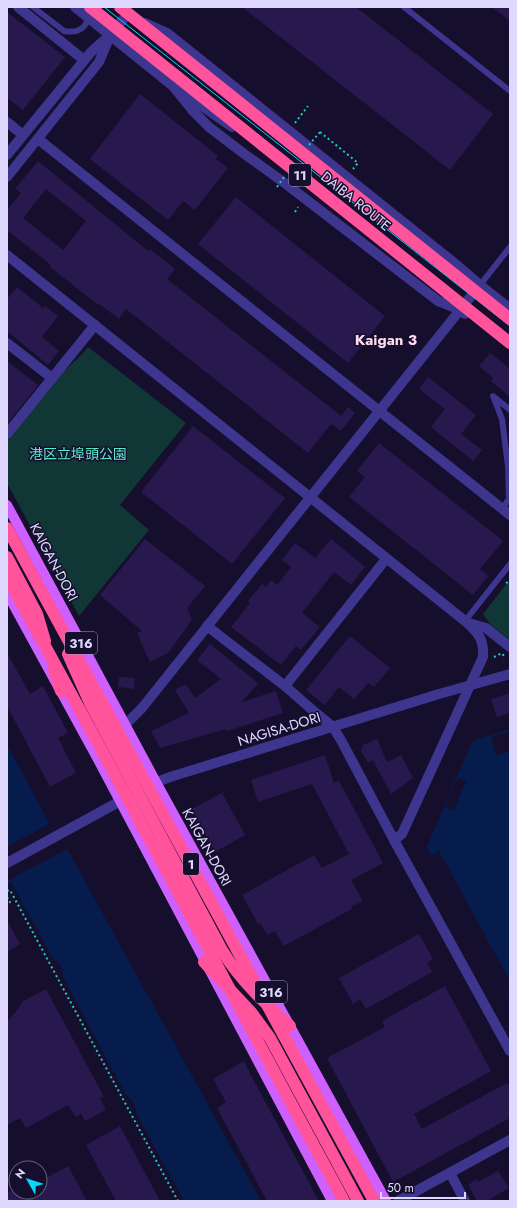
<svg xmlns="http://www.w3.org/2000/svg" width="517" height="1208" font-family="Jost,'Noto Sans JP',sans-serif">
	<rect width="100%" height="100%" fill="#150e2c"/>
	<g fill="#113636">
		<path d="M 88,347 L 186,423 L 120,505 L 149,530 L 79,616 L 7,483 L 7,441 L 61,374 L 82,354 Z"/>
		<path d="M 510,579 L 510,640 L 490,624 L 483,614 Z"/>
	</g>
	<g fill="#061c4d">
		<path d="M 510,729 L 510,1001 L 427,847 L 472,741 Z"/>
		<path d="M 7,744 L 50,825 L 53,823 L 261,1201 L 184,1201 L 136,1113 L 134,1103 L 126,1095 L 63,977 C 63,969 60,963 53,959 L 11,882 L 7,884 Z"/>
	</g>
	<g fill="#150e2c">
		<path d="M 510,731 L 510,751 L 496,755 L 491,737 Z"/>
		<path d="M 458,778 L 466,781 L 454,810 L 445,806 Z"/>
		<path d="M 54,821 L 69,848 L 7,881 L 7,847 Z"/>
		<path d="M 439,851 L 510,981 L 510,999 L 432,855 Z"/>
	</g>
	<g fill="#27194e" fill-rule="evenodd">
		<path d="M 242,7 L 356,7 L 493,114 L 450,170 Z"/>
		<path d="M 492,7 L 510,7 L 510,21 Z"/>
		<path d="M 7,12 L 65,57 L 23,110 L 7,98 Z"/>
		<path d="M 140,94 L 218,156 L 216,159 L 228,168 L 195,210 L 183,201 L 168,220 L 90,159 Z"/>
		<path d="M 38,161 L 148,251 L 150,249 L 175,269 L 167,279 L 341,416 L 348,407 L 355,413 L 341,431 L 331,424 L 308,453 L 126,309 L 119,319 L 99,304 L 98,305 L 50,267 L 51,265 L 7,230 L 7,210 L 21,193 L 15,189 ZM 46,189 L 86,221 L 63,250 L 23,218 Z"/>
		<path d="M 236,197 L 385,316 L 348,363 L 198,244 Z"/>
		<path d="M 17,287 L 43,308 L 45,306 L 58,316 L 42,337 L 59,351 L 48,365 L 7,331 L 7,299 Z"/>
		<path d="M 490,353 L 510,369 L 510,397 L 491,381 L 493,378 L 479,366 Z"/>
		<path d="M 7,361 L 38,385 L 7,424 Z"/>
		<path d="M 428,377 L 476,415 L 461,434 L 482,450 L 473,461 L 431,427 L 445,409 L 419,389 Z"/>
		<path d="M 193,426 L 285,498 L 232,564 L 141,492 Z"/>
		<path d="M 379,443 L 503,541 L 480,569 L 488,576 L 473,595 L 349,497 L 365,477 L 357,471 Z"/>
		<path d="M 145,539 L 205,586 L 187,608 L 192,620 L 168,653 L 150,662 L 137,633 L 142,631 L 100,595 Z"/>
		<path d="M 331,539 L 365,567 L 351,585 L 334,572 L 302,613 L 320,627 L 301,650 L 296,646 L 281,665 L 231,627 L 250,603 L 248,601 L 262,584 L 266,587 L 271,580 L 277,585 L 291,567 L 282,560 L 295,543 L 315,558 Z"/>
		<path d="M 350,636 L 390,668 L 374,687 L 368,683 L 354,699 L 339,687 L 325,705 L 306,690 Z"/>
		<path d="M 210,644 L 258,683 L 242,702 L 276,691 L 283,713 L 227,731 L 226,729 L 160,748 L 151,731 L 189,713 L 175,690 L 186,684 L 195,698 L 221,679 L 197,660 Z"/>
		<path d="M 7,653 L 30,694 L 43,686 L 68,733 L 58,738 L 76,773 L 50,787 L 7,706 Z"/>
		<path d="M 119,677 L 135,678 L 134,689 L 118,687 Z"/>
		<path d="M 510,693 L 510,713 L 497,717 L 491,699 Z"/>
		<path d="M 377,739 L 386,760 L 387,760 L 388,762 L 401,755 L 413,778 L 391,794 L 373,760 L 368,763 L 361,751 L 363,745 Z"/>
		<path d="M 325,755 L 334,783 L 339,781 L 383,863 L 351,880 L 363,901 L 351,907 L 352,909 L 284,946 L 275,931 L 267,935 L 260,923 L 258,924 L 242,895 L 314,855 L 322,868 L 349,854 L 312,784 L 258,802 L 251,780 Z"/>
		<path d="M 222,793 L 245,835 L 215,852 L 192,809 Z"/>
		<path d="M 7,920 L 20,944 L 7,952 Z"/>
		<path d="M 419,934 L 433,959 L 427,963 L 432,972 L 366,1009 L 360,999 L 353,1004 L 339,978 Z"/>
		<path d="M 445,986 L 491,1071 L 414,1114 L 422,1129 L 507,1083 L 510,1088 L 510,1118 L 393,1182 L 327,1058 L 385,1027 L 382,1021 Z"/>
		<path d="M 46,989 L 104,1097 L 100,1098 L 106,1110 L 85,1121 L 81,1114 L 76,1117 L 68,1105 L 26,1128 L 20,1118 L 7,1125 L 7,1022 L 18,1009 L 23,1001 Z"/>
		<path d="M 244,1061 L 254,1081 L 319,1201 L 267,1201 L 217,1108 L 226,1102 L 213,1079 Z"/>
		<path d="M 120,1126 L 160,1201 L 116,1201 L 86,1145 Z"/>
		<path d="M 68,1166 L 87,1201 L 7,1201 L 7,1193 L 16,1188 L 16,1192 L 40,1192 L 40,1181 Z"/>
		<path d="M 498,1171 L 509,1188 L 487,1201 L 477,1201 L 468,1185 L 477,1179 L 478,1182 Z"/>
	</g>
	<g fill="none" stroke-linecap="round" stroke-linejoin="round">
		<g stroke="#25c7c7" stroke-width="2" stroke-dasharray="2 3" stroke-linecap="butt">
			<path d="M 295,123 L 308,106"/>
			<path d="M 320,132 L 358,163 L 353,169"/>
			<path d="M 295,212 L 298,207"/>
			<path d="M 506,582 L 510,585"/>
			<path d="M 503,654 L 504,659"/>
			<path d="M 494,657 L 502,653"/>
			<path d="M 7,891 L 10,890 L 178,1201"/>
			<path d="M 7,897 L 10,902 L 7,904"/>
		</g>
		<g stroke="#3e358f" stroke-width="6">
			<path d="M 33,7 L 64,31"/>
			<path d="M 404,7 L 510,91"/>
			<path d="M 480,285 L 510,247"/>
			<path d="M 502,509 L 509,499 L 508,466 L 502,419 L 493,396 L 510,410"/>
			<path d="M 465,621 L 510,564"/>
		</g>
		<g stroke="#3e358f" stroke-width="10">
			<path d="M 18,7 L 84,60"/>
			<path d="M 7,343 L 52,378"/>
			<path d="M 7,434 L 95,325"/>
			<path d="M 285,686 L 386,559"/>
		</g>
		<g stroke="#3e358f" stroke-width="10">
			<path d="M 75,7 L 173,86 L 232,127"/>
			<path d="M 145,23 L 167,33 L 458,266 L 480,285 L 510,309"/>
			<path d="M 173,86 L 194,112 L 209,127 L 243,153 L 286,184 L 438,301 L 461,310 L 465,314"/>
			<path d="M 7,122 L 23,135"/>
			<path d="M 38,139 L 510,515"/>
			<path d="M 7,155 L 91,52 L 109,36 L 127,15"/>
			<path d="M 7,177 L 99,62 L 109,38"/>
			<path d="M 7,255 L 465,621 C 478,633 484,638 483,657 L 402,834 L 394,840 L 510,1051"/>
			<path d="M 469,623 L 486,628 L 510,647"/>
			<path d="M 207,626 L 285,686 L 317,714 L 333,727 L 342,742 L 394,840"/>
			<path d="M 120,730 L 142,708 L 480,285"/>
			<path d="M 149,785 L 170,777 L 439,694 L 510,674"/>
			<path d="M 7,863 L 126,798"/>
			<path d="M 450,1173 L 465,1201"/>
			<path d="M 398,1201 L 510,1140"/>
		</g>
		<g stroke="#cd60ff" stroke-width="10">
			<path d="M 7,505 L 156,782 L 386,1201"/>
			<path d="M 7,593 L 94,752 L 332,1201"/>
		</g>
		<g stroke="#ff549c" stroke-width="12">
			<path d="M 7,557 L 37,614 L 45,641"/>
			<path d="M 54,670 L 61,691"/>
			<path d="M 223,952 C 241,981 265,1003 290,1026"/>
			<path d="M 204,962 L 251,1012 L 270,1038 L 358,1201"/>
		</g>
		<g stroke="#05d8ff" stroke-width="1">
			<path d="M 89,7 L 248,131 L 510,339"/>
			<path d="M 104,7 L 510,326"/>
		</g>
		<g stroke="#25c7c7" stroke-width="2" stroke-dasharray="2 3" stroke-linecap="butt">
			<path d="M 309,145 L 320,132"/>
			<path d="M 277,187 L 284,177"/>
		</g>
		<path stroke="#3e358f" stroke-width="6" d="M 64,31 C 81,34 91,25 88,7"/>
		<g stroke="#ff549c" stroke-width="12">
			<path d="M 90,7 L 510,343"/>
			<path d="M 120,7 L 510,319"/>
			<path d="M 7,528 L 374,1201"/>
			<path d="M 7,577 C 122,784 231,994 344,1201"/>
			<path d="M 68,654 L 91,705 L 223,952"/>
		</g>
	</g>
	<g text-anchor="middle" stroke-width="3" stroke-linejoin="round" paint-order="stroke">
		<g fill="#150e2c" stroke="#a39cc0" stroke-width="1">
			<rect x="289" y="164" width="22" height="22" rx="3"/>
			<rect x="65" y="632" width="32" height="22" rx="3"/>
			<rect x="183" y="853" width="16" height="22" rx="3"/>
			<rect x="255" y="981" width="32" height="22" rx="3"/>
		</g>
		<g font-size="13" font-weight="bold" fill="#e0d9ff">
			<text x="300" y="180">11</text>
			<text x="81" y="648">316</text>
			<text x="191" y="869">1</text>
			<text x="271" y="997">316</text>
		</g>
		<g font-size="14" fill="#e0d9ff" stroke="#150e2c">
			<text transform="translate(356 201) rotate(39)" y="5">DAIBA ROUTE</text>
			<text transform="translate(54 562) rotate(62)" y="5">KAIGAN-DORI</text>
			<text transform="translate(279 729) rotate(-17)" y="5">NAGISA-DORI</text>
			<text transform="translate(207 847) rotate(61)" y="5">KAIGAN-DORI</text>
		</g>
		<g font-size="14" fill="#59ebcf" stroke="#150e2c">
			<text x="78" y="459">港区立埠頭公園</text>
		</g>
		<g font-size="15" font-weight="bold" fill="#ffdbf0" stroke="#150e2c">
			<text x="386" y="345">Kaigan 3</text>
		</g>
	</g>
	<rect width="517" height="1208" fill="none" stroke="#e0d9ff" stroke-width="16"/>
	<g transform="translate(28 1180) rotate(309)"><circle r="19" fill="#150e2c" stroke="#665f80"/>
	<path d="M0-3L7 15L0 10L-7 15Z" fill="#05d8ff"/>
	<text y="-6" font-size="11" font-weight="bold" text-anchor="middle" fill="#e0d9ff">N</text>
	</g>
	<path d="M381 1192v6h84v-6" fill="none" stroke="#e0d9ff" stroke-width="2"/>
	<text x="387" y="1192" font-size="12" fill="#e0d9ff" stroke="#150e2c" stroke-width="3" paint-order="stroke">50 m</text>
</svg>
